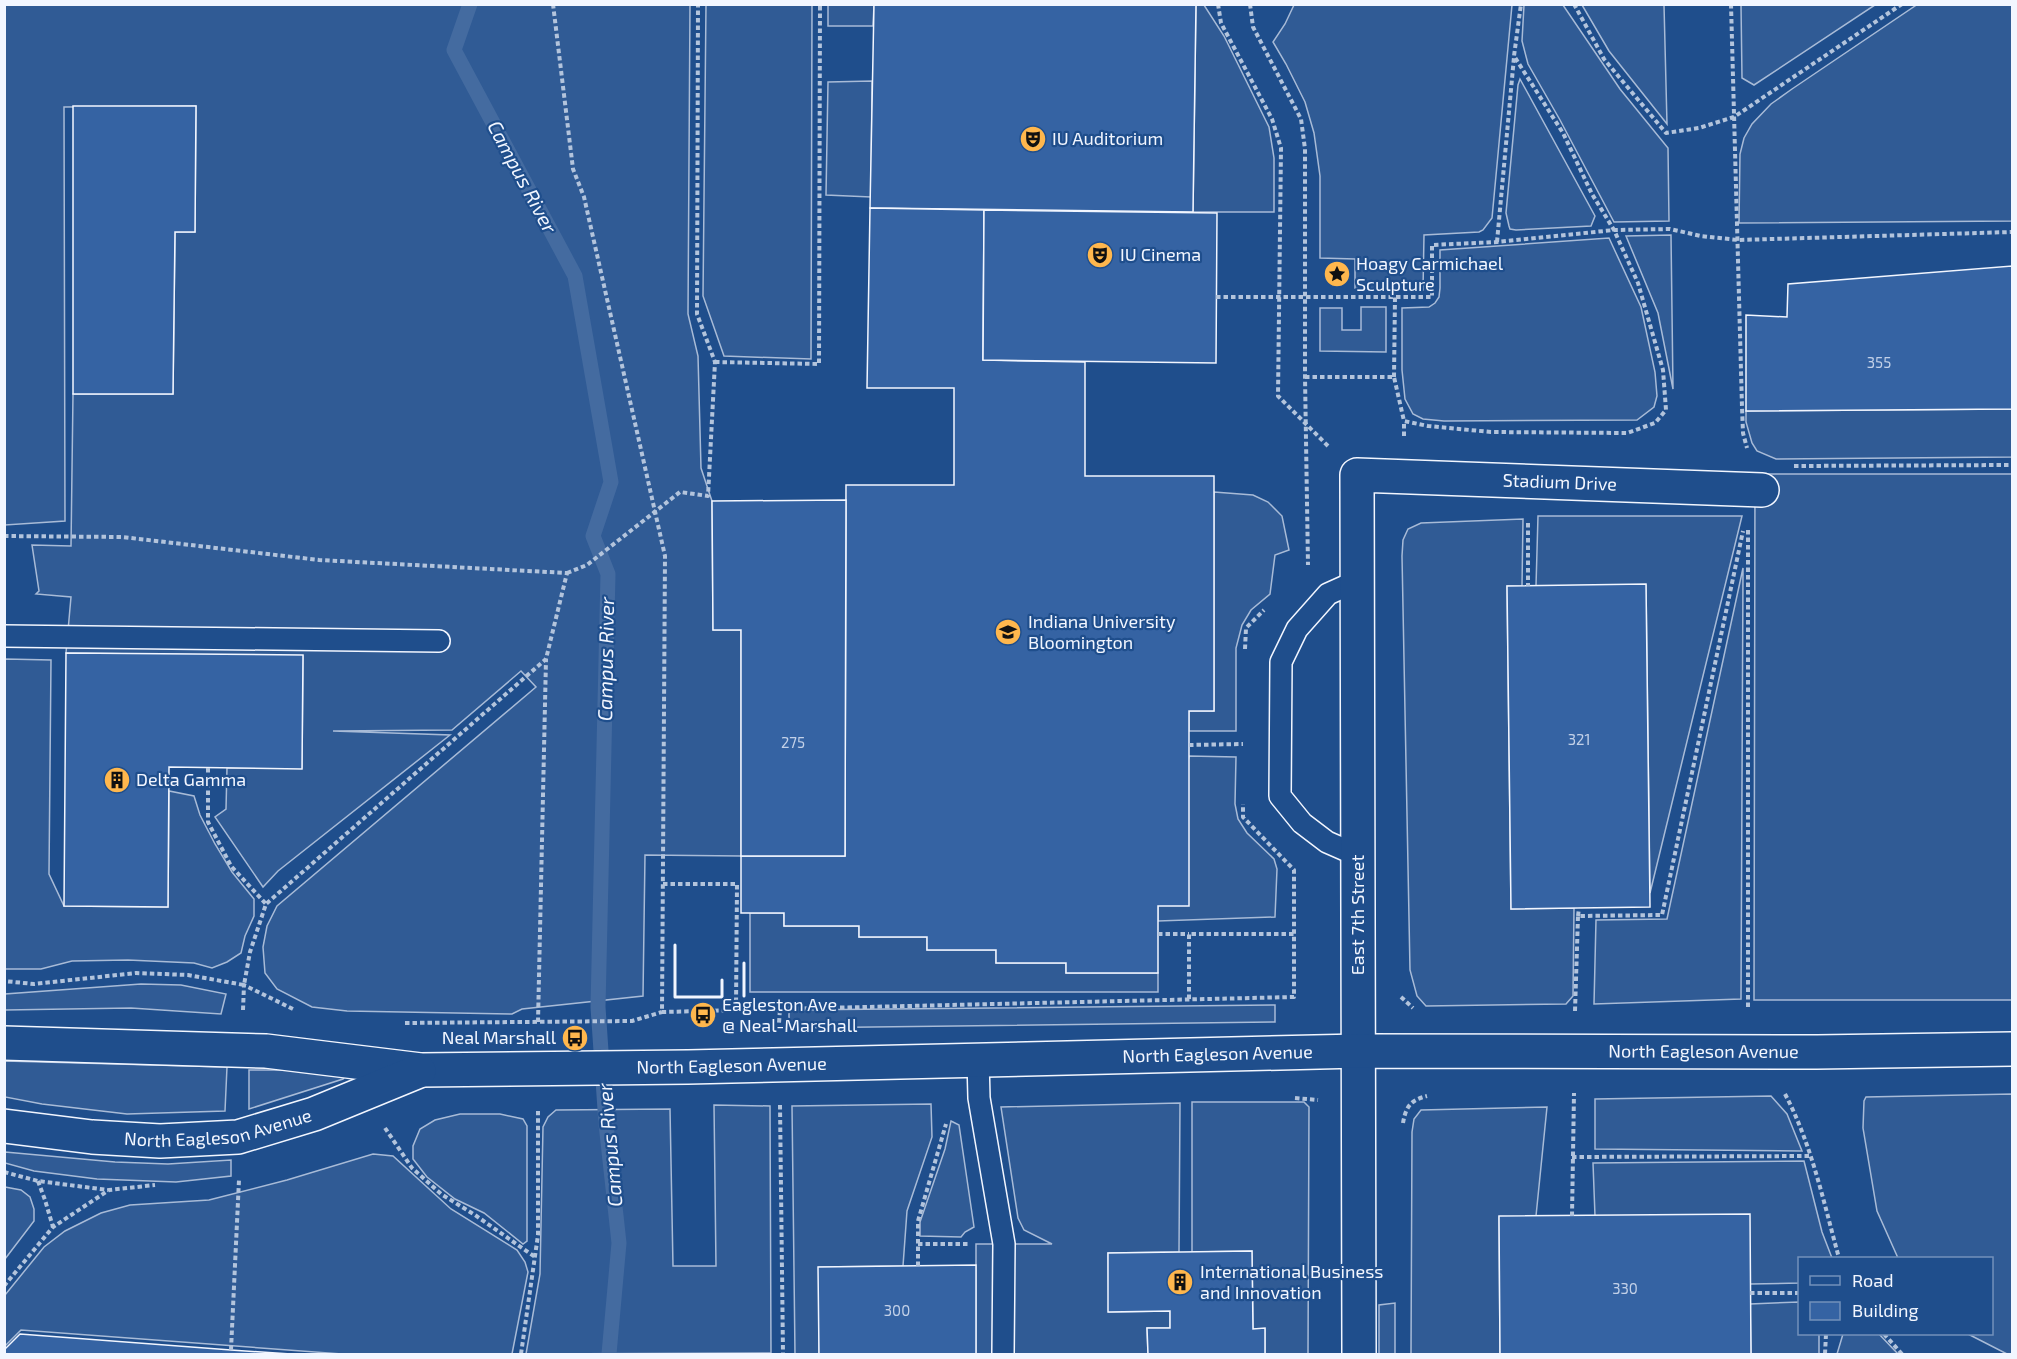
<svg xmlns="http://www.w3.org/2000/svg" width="2017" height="1359" font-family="'Exo 2',sans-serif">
	<rect width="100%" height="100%" fill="#1f4e8c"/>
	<g fill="#305b95" stroke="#a8bbd7" stroke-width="1.5">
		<path d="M 1918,4 L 2012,5 L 2012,221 L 1739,223 L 1740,154 L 1744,138 L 1752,124 L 1771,104 L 1792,89 Z"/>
		<path d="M 5,5 L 690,5 L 688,314 L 698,356 L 701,468 L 712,501 L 713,630 L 741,630 L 741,856 L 645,855 L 643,996 L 522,1009 L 512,1014 L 347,1011 L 312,1007 L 277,989 L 265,973 L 263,947 L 267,926 L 277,906 L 536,687 L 521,671 L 452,730 L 333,731 L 450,735 L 278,871 L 263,887 L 215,817 L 226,809 L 227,768 L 302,768 L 303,656 L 66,653 L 71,597 L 36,594 L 39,591 L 32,545 L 71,546 L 73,394 L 173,394 L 175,232 L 195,232 L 196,106 L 64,107 L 65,521 L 5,525 Z"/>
		<path d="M 706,5 L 812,5 L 811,359 L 724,356 L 703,296 Z"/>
		<path d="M 828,5 L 874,5 L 873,26 L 828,26 Z"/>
		<path d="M 1196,5 L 1204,5 L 1224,36 L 1269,127 L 1274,158 L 1274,212 L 1193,212 Z"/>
		<path d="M 1294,5 L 1512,5 L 1492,218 L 1483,230 L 1479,232 L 1424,235 L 1423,290 L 1355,288 L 1355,259 L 1320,258 L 1320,176 L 1314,133 L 1305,102 L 1286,64 L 1273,42 L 1285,24 Z"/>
		<path d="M 1524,5 L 1563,5 L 1620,89 L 1668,148 L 1669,221 L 1614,222 L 1560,120 L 1528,64 L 1522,41 Z"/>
		<path d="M 1582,5 L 1664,5 L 1667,124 L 1609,51 Z"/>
		<path d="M 1741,5 L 1741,4 L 1875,5 L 1754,85 L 1742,78 Z"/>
		<path d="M 1520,79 L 1595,216 L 1591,226 L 1516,230 L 1510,229 L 1509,226 L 1506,213 L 1518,85 Z"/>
		<path d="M 872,81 L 871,197 L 826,195 L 828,82 Z"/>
		<path d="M 1671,235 L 1673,389 L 1658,313 L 1626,236 Z"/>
		<path d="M 1609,238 L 1641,307 L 1655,372 L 1657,396 L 1654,407 L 1637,420 L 1444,421 L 1423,419 L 1413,414 L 1405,399 L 1402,370 L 1402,308 L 1429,307 L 1435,303 L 1439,297 L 1440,288 L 1440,250 Z"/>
		<path d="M 1361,307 L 1386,307 L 1386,352 L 1320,351 L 1320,308 L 1342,308 L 1342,330 L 1361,330 Z"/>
		<path d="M 2012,409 L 2012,457 L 1776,459 L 1757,451 L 1752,443 L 1746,422 L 1746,411 Z"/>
		<path d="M 1755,474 L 2012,474 L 2012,1000 L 1754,1000 Z"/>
		<path d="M 1214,492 L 1253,495 L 1268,502 L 1282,516 L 1289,550 L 1275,555 L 1270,594 L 1251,610 L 1242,625 L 1236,648 L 1236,731 L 1189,731 L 1189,711 L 1214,711 Z"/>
		<path d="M 1538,516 L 1742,516 L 1650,893 L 1646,585 L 1536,586 Z"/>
		<path d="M 1523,519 L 1522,586 L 1507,586 L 1511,909 L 1574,908 L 1573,996 L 1566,1004 L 1426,1006 L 1417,996 L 1410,970 L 1402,556 L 1403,540 L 1408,529 L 1421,523 Z"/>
		<path d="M 1743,568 L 1741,999 L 1594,1004 L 1596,920 L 1667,919 Z"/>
		<path d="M 5,659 L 51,660 L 49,874 L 64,906 L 168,907 L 169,791 L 194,796 L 200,815 L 215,844 L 232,872 L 254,899 L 254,916 L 245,936 L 241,953 L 227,962 L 212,968 L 194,963 L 128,960 L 72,961 L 41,969 L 5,969 Z"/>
		<path d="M 1189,756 L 1236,757 L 1235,804 L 1238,819 L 1247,833 L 1274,859 L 1277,869 L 1275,917 L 1158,921 L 1158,906 Z"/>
		<path d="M 750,913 L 784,913 L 784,926 L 859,926 L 859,937 L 927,937 L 927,950 L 996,950 L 996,963 L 1066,963 L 1066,973 L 1158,973 L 1158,992 L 750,992 Z"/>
		<path d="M 141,984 L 181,985 L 226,994 L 221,1014 L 131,1008 L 5,1010 L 5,994 Z"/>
		<path d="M 1275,1005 L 1275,1022 L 789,1028 L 789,1010 Z"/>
		<path d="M 5,1061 L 227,1067 L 225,1111 L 127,1114 L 42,1104 L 5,1097 Z"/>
		<path d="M 249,1070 L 343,1070 L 347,1074 L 343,1079 L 249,1109 Z"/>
		<path d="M 2012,1094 L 2012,1354 L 2007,1354 L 1968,1334 L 1992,1334 L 1992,1258 L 1898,1258 L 1877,1211 L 1863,1128 L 1864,1101 L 1866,1097 Z"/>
		<path d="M 1771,1096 L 1787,1114 L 1802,1151 L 1595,1149 L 1595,1099 Z"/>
		<path d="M 1192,1102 L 1304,1102 L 1309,1107 L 1308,1354 L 1265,1354 L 1265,1329 L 1253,1329 L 1252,1251 L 1192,1252 Z"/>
		<path d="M 1180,1103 L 1179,1252 L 1108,1253 L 1109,1312 L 1170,1311 L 1170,1328 L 1147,1328 L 1148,1354 L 976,1354 L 976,1244 L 1052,1244 L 1024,1230 L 1018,1218 L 1001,1107 Z"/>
		<path d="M 931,1104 L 932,1137 L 907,1211 L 903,1266 L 819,1267 L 819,1354 L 795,1354 L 792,1106 Z"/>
		<path d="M 714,1105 L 770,1106 L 771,1353 L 526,1354 L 540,1274 L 543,1127 L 548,1117 L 556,1110 L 670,1109 L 673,1266 L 716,1266 Z"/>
		<path d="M 1547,1107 L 1536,1216 L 1499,1217 L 1500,1354 L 1411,1354 L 1412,1132 L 1414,1119 L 1421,1110 Z"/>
		<path d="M 460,1114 L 500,1114 L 523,1119 L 527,1126 L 527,1241 L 523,1244 L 484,1213 L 455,1199 L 427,1177 L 413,1159 L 413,1146 L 420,1129 L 435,1120 Z"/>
		<path d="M 951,1121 L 959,1125 L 974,1227 L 965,1232 L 961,1237 L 920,1236 L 920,1222 L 945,1149 Z"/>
		<path d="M 5,1152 L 115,1162 L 168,1164 L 231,1160 L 231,1176 L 176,1182 L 97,1179 L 34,1171 L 5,1163 Z"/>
		<path d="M 373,1154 L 393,1156 L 451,1209 L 517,1250 L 525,1262 L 528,1272 L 512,1354 L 342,1354 L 21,1330 L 5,1346 L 5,1295 L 44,1247 L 65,1231 L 101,1213 L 130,1205 L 209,1200 L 287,1180 Z"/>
		<path d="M 1804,1161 L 1822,1232 L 1832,1258 L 1800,1258 L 1799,1283 L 1750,1284 L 1595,1216 L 1593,1163 Z"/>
		<path d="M 5,1187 L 21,1190 L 30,1197 L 34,1209 L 34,1221 L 5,1259 Z"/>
		<path d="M 1799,1302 L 1800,1334 L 1819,1334 L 1819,1354 L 1751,1354 L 1750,1304 Z"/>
		<path d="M 1395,1303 L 1395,1354 L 1379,1354 L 1379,1305 Z"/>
		<path d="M 1843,1334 L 1879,1334 L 1898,1354 L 1837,1354 Z"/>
	</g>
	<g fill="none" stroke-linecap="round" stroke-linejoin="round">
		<path stroke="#446ba0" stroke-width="15" d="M 470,4 L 454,50 L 575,276 L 611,482 L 593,536 L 608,574 L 598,1007 L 606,1124 L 619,1243 L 609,1354"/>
	</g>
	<g fill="#3563a3" stroke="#f2f6ff" stroke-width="1.5">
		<path d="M 874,4 L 1196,4 L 1193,212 L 870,208 Z"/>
		<path d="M 73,106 L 196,106 L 195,232 L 175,232 L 173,394 L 73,394 Z"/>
		<path d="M 870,208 L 984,210 L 983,360 L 1085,362 L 1085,476 L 1214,476 L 1214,711 L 1189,711 L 1189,906 L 1158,906 L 1158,973 L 1066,973 L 1066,963 L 996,963 L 996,950 L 927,950 L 927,937 L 859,937 L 859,926 L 784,926 L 784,913 L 741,913 L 741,856 L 845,856 L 846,485 L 954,485 L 954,388 L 867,388 Z"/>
		<path d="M 984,210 L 1217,213 L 1216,363 L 983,360 Z"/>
		<path d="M 2012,266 L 2012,409 L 1746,411 L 1746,315 L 1787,317 L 1788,284 Z"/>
		<path d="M 846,500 L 845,856 L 741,856 L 741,630 L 713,630 L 712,501 Z"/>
		<path d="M 1646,584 L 1650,907 L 1511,909 L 1507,586 Z"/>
		<path d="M 66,653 L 303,655 L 302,769 L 169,767 L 168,907 L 64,906 Z"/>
		<path d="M 1750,1214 L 1751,1354 L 1500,1354 L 1499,1216 Z"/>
		<path d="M 1252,1251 L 1253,1329 L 1265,1328 L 1265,1354 L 1148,1354 L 1147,1328 L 1170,1328 L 1170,1311 L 1108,1312 L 1108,1253 Z"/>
		<path d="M 976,1265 L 976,1354 L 819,1354 L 818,1267 Z"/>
		<path d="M 20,1334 L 231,1350 L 291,1354 L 4,1354 L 4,1350 Z"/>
	</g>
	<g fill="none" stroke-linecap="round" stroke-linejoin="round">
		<defs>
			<g id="lane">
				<path d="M 1357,581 L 1328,594 L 1297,629 L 1281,662 L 1280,796 L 1302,823 L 1327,842 L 1359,856"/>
				<path d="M 4,636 L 439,641"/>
				<path d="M 978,1060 L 979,1098 L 1004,1244 L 1003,1354"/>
			</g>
			<g id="street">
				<path id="s1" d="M 1359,1354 L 1357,475 L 1762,490"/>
			</g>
			<g id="secondary">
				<path id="s2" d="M 4,1043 L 266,1051 L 421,1070 L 688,1067 L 1359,1051 L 1817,1052 L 2012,1049"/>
				<path id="s3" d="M 4,1126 L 92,1137 L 160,1141 L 238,1137 L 314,1114 L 419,1071"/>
			</g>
		</defs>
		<use href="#lane" stroke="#f2f6ff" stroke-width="24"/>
		<use href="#street" stroke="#f2f6ff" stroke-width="36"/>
		<use href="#secondary" stroke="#f2f6ff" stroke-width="36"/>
		<g stroke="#b3c4dc" stroke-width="4" stroke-dasharray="4.5 3" stroke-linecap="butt">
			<path d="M 553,4 L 573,169 L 584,197 L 665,556 L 662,1012 L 780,1009 L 779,1023"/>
			<path d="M 1218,4 L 1221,23 L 1272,119 L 1281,148 L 1278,396 L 1328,446"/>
			<path d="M 1250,4 L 1253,27 L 1301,119 L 1305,149 L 1305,377 L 1308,565"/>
			<path d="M 1574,4 L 1604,59 L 1666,133 L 1699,128 L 1734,117 L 1902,4"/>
			<path d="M 1731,4 L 1742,407 L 1743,433 L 1747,448"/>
			<path d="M 1497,242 L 1514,57"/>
			<path d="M 1216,297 L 1432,297 L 1432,245 L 1497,242 L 1614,230 L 1670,229 L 1701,236 L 1738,240 L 2012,232"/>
			<path d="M 715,362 L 819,364 L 820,4"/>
			<path d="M 1305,377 L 1394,377 L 1404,421 L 1428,426 L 1491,432 L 1627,433 L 1655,423 L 1666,410 L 1663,370 L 1638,283 L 1614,230 L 1592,194 L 1563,133 L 1514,56 L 1521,4"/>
			<path d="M 1394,377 L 1395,297"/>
			<path d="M 1404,436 L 1404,421"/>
			<path d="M 1794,466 L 2012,465"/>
			<path d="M 1528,523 L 1528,586"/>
			<path d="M 1748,530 L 1748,1010"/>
			<path d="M 4,536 L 122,537 L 319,560 L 567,573 L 546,659 L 266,904 L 250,952 L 244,985 L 188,975 L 136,973 L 34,984 L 4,981"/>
			<path d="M 567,573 L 587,565 L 680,492 L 708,496 L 715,362 L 697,314 L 698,4"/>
			<path d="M 1245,649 L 1246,628 L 1264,610"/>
			<path d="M 1189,745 L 1243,744"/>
			<path d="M 208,768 L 208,822 L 231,866 L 266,904"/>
			<path d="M 663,884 L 737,884 L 736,1010"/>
			<path d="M 1578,916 L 1579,908"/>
			<path d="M 1158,934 L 1189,934"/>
			<path d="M 1401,997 L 1413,1008"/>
			<path d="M 1189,999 L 1189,934 L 1294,934"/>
			<path d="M 780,1009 L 1294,997 L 1294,870 L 1243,817 L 1243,804"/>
			<path d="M 243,1010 L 244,985 L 295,1010"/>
			<path d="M 1575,1011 L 1578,916 L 1662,915 L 1743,531"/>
			<path d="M 538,1022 L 546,659"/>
			<path d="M 405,1023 L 632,1021 L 662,1012"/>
			<path d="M 1785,1094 C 1812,1145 1824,1204 1839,1258"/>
			<path d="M 1295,1098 L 1318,1100"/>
			<path d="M 780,1105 L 783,1354"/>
			<path d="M 1403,1123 C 1406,1106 1411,1100 1427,1096"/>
			<path d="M 385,1128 L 412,1168 L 441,1194 L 475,1215 L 535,1257"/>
			<path d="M 1572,1157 L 1810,1156"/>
			<path d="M 4,1172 L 38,1181 L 108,1190"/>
			<path d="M 38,1181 L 45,1200 L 53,1227"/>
			<path d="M 1572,1216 L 1574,1093"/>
			<path d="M 918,1244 L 968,1244"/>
			<path d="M 918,1266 L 918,1221 L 946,1124"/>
			<path d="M 4,1286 L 53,1227 L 109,1190 L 155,1185"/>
			<path d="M 1750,1293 L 1800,1293"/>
			<path d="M 1884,1334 L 1902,1354"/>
			<path d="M 231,1350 L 239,1180"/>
			<path d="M 521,1354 L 538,1235 L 538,1111"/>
			<path d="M 1825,1354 L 1826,1334"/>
		</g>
		<use href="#lane" stroke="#1f4e8c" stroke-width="21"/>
		<use href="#street" stroke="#1f4e8c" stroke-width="33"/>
		<use href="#secondary" stroke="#1f4e8c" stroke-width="33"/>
		<g stroke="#f2f6ff" stroke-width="3">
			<path d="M 675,945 L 675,997 L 722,997 L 722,980"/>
			<path d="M 744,963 L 744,996"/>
		</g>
	</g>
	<defs>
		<symbol id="theatre-disc" viewBox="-11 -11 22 22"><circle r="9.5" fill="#ffb74d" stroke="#1f4e8c"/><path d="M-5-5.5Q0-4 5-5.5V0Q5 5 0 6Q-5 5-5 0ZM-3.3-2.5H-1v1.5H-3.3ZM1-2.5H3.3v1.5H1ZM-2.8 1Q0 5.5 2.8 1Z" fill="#111"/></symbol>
		<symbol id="sight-disc" viewBox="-11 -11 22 22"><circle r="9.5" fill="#ffb74d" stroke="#1f4e8c"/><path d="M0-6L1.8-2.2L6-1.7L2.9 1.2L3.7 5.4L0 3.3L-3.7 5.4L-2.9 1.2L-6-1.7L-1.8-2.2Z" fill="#111"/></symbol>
		<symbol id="university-disc" viewBox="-11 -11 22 22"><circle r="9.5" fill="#ffb74d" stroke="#1f4e8c"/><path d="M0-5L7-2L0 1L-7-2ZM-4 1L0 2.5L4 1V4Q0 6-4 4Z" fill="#111"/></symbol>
		<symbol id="building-disc" viewBox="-11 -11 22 22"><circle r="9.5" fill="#ffb74d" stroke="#1f4e8c"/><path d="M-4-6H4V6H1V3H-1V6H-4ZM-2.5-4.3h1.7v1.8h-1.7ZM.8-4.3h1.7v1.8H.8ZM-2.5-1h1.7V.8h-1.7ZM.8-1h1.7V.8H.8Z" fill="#111"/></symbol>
		<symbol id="bus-disc" viewBox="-11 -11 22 22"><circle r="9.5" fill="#ffb74d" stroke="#1f4e8c"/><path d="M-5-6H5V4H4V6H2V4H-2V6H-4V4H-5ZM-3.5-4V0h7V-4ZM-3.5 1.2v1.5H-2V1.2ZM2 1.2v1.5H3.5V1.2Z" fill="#111"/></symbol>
	</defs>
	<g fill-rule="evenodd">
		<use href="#theatre-disc" x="1018" y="124" width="30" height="30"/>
		<use href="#theatre-disc" x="1085" y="240" width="30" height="30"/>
		<use href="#sight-disc" x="1322" y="259" width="30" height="30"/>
		<use href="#university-disc" x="993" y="617" width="30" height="30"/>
		<use href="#building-disc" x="102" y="765" width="30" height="30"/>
		<use href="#bus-disc" x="688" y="1000" width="30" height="30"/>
		<use href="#bus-disc" x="560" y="1023" width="30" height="30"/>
		<use href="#building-disc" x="1165" y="1267" width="30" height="30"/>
	</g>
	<g text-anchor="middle" stroke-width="4.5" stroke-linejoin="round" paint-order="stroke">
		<g font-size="15" fill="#c3d1e8">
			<text x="1879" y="368">355</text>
			<text x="1579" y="745">321</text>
			<text x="793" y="748">275</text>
			<text x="1625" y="1294">330</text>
			<text x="897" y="1316">300</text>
		</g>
		<g font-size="18" fill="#f2f6ff" stroke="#1f4e8c" text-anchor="start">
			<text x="1052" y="145">IU Auditorium</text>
			<text x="1120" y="261">IU Cinema</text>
			<text x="1356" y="270">Hoagy Carmichael<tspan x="1356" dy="21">Sculpture</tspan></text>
			<text x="1028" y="628">Indiana University<tspan x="1028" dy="21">Bloomington</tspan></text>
			<text x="136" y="786">Delta Gamma</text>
			<text x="722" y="1011">Eagleston Ave<tspan x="722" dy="21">@ Neal-Marshall</tspan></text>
			<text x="556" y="1044" text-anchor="end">Neal Marshall</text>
			<text x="1200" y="1278">International Business<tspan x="1200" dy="21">and Innovation</tspan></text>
		</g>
		<g font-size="18" fill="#f2f6ff" stroke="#1f4e8c">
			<text dy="6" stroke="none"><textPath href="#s1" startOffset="1082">Stadium Drive</textPath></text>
			<text transform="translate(1358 915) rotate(-90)" y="6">East 7th Street</text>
			<text dy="6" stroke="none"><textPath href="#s2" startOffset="1701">North Eagleson Avenue</textPath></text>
			<text dy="6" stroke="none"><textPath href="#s2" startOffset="1215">North Eagleson Avenue</textPath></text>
			<text dy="6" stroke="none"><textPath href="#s2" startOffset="729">North Eagleson Avenue</textPath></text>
			<text dy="6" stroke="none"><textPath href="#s3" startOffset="216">North Eagleson Avenue</textPath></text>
		</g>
		<g font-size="20" font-style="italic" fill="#f2f6ff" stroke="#1f4e8c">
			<text transform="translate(522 177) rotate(62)" y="7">Campus River</text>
			<text transform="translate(606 659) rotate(-89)" y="7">Campus River</text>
			<text transform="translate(610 1145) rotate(-95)" y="7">Campus River</text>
		</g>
	</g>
	<rect width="2017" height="1359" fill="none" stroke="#f2f6ff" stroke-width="12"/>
	<rect x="1798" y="1257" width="195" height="78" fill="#1f4e8c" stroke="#7391ba" stroke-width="1.5"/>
	<rect x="1810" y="1276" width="30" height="9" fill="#1f4e8c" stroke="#7391ba" stroke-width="1.5"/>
	<text x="1852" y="1287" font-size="18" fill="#f2f6ff">Road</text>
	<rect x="1810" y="1302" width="30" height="18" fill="#3563a3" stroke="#7391ba" stroke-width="1.5"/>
	<text x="1852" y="1317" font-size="18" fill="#f2f6ff">Building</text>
</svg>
